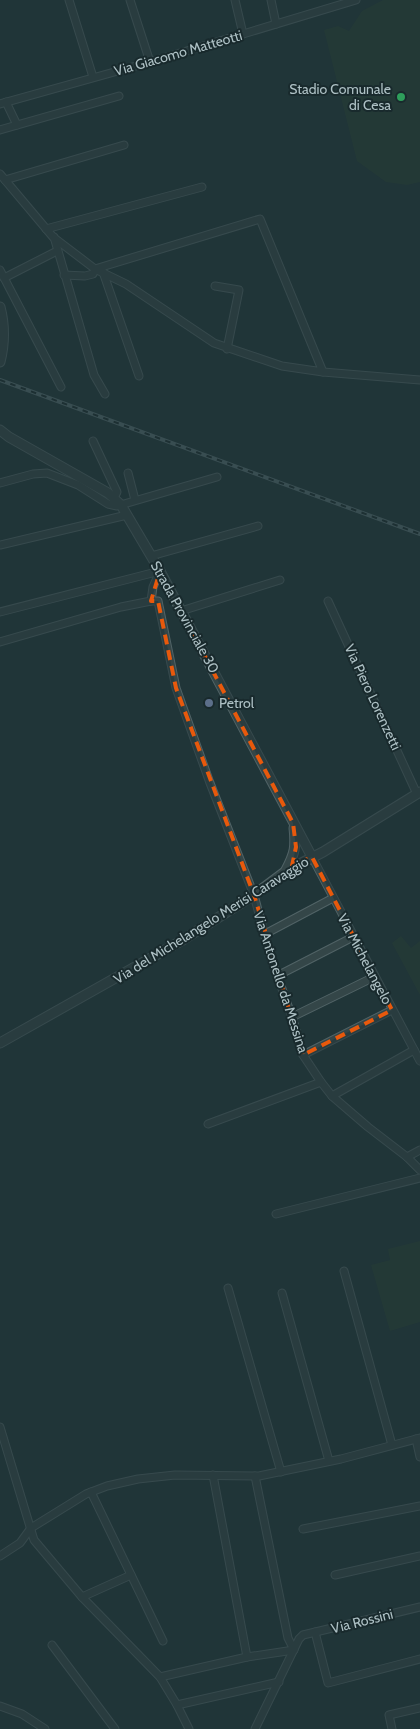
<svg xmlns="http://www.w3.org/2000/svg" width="420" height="1729" font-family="Cabin,sans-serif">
	<rect width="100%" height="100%" fill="#203538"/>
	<g fill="#273f34">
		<path d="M 383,0 L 420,0 L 420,182 L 407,185 L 386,182 L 357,161 L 324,30 L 338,26 L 349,31 L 362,11 Z"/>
		<path d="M 401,936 L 411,948 L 420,941 L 420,995 L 392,943 Z"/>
		<path d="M 420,1241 L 420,1322 L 390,1331 L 371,1265 L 390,1260 L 388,1249 Z"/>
	</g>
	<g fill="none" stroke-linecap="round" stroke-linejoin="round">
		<defs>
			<g id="minor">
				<path d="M 69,0 L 93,77"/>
				<path d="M 130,0 L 150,62"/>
				<path d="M 235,0 L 243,34"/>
				<path d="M 271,0 L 276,24"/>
				<path d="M 6,102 L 17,125"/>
				<path d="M 0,104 L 150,62 L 356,0"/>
				<path d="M 0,130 L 119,96"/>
				<path d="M 0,174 L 53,237 L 95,269 L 126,284 L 214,343 L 282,366 L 323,372 L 260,219 L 95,269 L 93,274 L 85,276 L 64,275"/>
				<path d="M 5,180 L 124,145"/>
				<path d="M 46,229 L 202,187"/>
				<path d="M 54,237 L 94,375 L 105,394"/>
				<path d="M 0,270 L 61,387"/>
				<path d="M 103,272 L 139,376"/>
				<path d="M 4,278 L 57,251"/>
				<path d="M 215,286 L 239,290 L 227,349"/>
				<path d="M 323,372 L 420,380"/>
				<path d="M 93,441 L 117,492 L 114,498"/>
				<path d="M 128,473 L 135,500"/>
				<path d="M 0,483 L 33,474 L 47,473 L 78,485 L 108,504 L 117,506 L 217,477"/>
				<path d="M 0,545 L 127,515"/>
				<path d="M 151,556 L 258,526"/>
				<path d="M 151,601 L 158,601 L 176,688 L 210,783 L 254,895 L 269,952 L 292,1017 L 303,1055 L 321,1082 L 332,1096 L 368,1127 L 407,1157 L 420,1170"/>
				<path d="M 328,601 L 417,794"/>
				<path d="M 181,611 L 280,580"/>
				<path d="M 0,612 L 160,571"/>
				<path d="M 0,642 L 121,607 L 151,601 L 153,587 L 160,571"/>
				<path d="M 312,857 L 420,1061"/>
				<path d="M 265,934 L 333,898"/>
				<path d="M 277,976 L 353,937"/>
				<path d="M 292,1017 L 374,977"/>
				<path d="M 303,1055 L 392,1010"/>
				<path d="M 332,1096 L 414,1050"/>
				<path d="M 208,1124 L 321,1082"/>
				<path d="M 407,1157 L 420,1150"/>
				<path d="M 276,1214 L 420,1178"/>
				<path d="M 344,1271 L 392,1445"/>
				<path d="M 228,1288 L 281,1472"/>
				<path d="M 282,1293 L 329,1461"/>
				<path d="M 0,1427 L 34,1540 L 82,1597 L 160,1677 L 177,1705 L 189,1729"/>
				<path d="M 416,1439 L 420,1457"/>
				<path d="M 213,1475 L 247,1657"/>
				<path d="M 91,1492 L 163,1641"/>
				<path d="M 303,1529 L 420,1506"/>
				<path d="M 0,1556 L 20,1543 L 31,1528 L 86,1494 L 107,1486 L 138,1479 L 175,1475 L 259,1476 L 341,1459 L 420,1438"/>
				<path d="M 335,1575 L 420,1556"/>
				<path d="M 82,1597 L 131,1575"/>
				<path d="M 315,1632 L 328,1683 L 420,1659"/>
				<path d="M 52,1645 L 115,1729"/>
				<path d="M 160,1677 L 247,1657 L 294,1650 L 288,1638 L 255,1476"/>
				<path d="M 177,1705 L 279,1682"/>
				<path d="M 0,1706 L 22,1714 L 45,1729"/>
				<path d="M 255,1729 L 299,1639 L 303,1635 L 420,1607"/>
				<path d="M 392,1729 L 389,1715 L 420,1708"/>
			</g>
			<g id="tertiary">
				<path d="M 0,307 C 5,326 5,342 0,362"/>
				<path d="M 0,430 L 9,437 L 108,493 L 121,505 L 160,571 L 312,857"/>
				<path d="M 286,870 C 295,853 296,847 294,828"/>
				<path d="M 0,1043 L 181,941 L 254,895 L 286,871 L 323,852 L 420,792"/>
			</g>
		</defs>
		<use href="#minor" stroke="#516366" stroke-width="9"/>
		<use href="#tertiary" stroke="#516366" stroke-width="11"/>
		<use href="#minor" stroke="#344648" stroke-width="7"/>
		<use href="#tertiary" stroke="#344648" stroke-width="9"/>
		<defs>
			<path id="rail" d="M 0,380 L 420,534"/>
		</defs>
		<use href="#rail" stroke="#566c70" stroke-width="4"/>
		<use href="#rail" stroke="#192a2d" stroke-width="2" stroke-dasharray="5.5" stroke-linecap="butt"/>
	</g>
	<path d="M0 0H420V1729H0ZM 160,571 L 293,823 L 296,847 L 292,866 L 312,857 L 392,1010 L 303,1055 L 254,895 L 176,688 L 158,601 L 151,601 Z" fill="#203538" fill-opacity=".55" fill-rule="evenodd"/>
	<path fill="none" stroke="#e8590c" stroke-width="4" stroke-dasharray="10 6" stroke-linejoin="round" d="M 160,571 L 293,823 L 296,847 L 292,866 L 312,857 L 392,1010 L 303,1055 L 254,895 L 176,688 L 158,601 L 151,601 Z"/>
	<circle fill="#2e9e5b" stroke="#192a2d" stroke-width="2" cx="401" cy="97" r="5"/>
	<circle fill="#5c6f8a" stroke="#192a2d" stroke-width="2" cx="209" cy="703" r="5"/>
	<g text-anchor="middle" stroke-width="4" stroke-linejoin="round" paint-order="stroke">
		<g font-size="14" fill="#aec1c5" stroke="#192a2d">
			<text transform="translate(178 53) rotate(-16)" y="5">Via Giacomo Matteotti</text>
			<text transform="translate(185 617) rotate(61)" y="5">Strada Provinciale 30</text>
			<text transform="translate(373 697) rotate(65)" y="5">Via Piero Lorenzetti</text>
			<text transform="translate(211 920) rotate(-32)" y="5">Via del Michelangelo Merisi Caravaggio</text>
			<text transform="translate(365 959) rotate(62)" y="5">Via Michelangelo</text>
			<text transform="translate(281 982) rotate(72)" y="5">Via Antonello da Messina</text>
			<text transform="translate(362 1621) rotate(-14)" y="5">Via Rossini</text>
		</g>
		<g font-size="14" fill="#aec1c5" stroke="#192a2d" text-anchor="end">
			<text x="391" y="94">Stadio Comunale<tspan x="391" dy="16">di Cesa</tspan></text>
			<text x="219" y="708" text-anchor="start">Petrol</text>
		</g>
	</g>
</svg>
